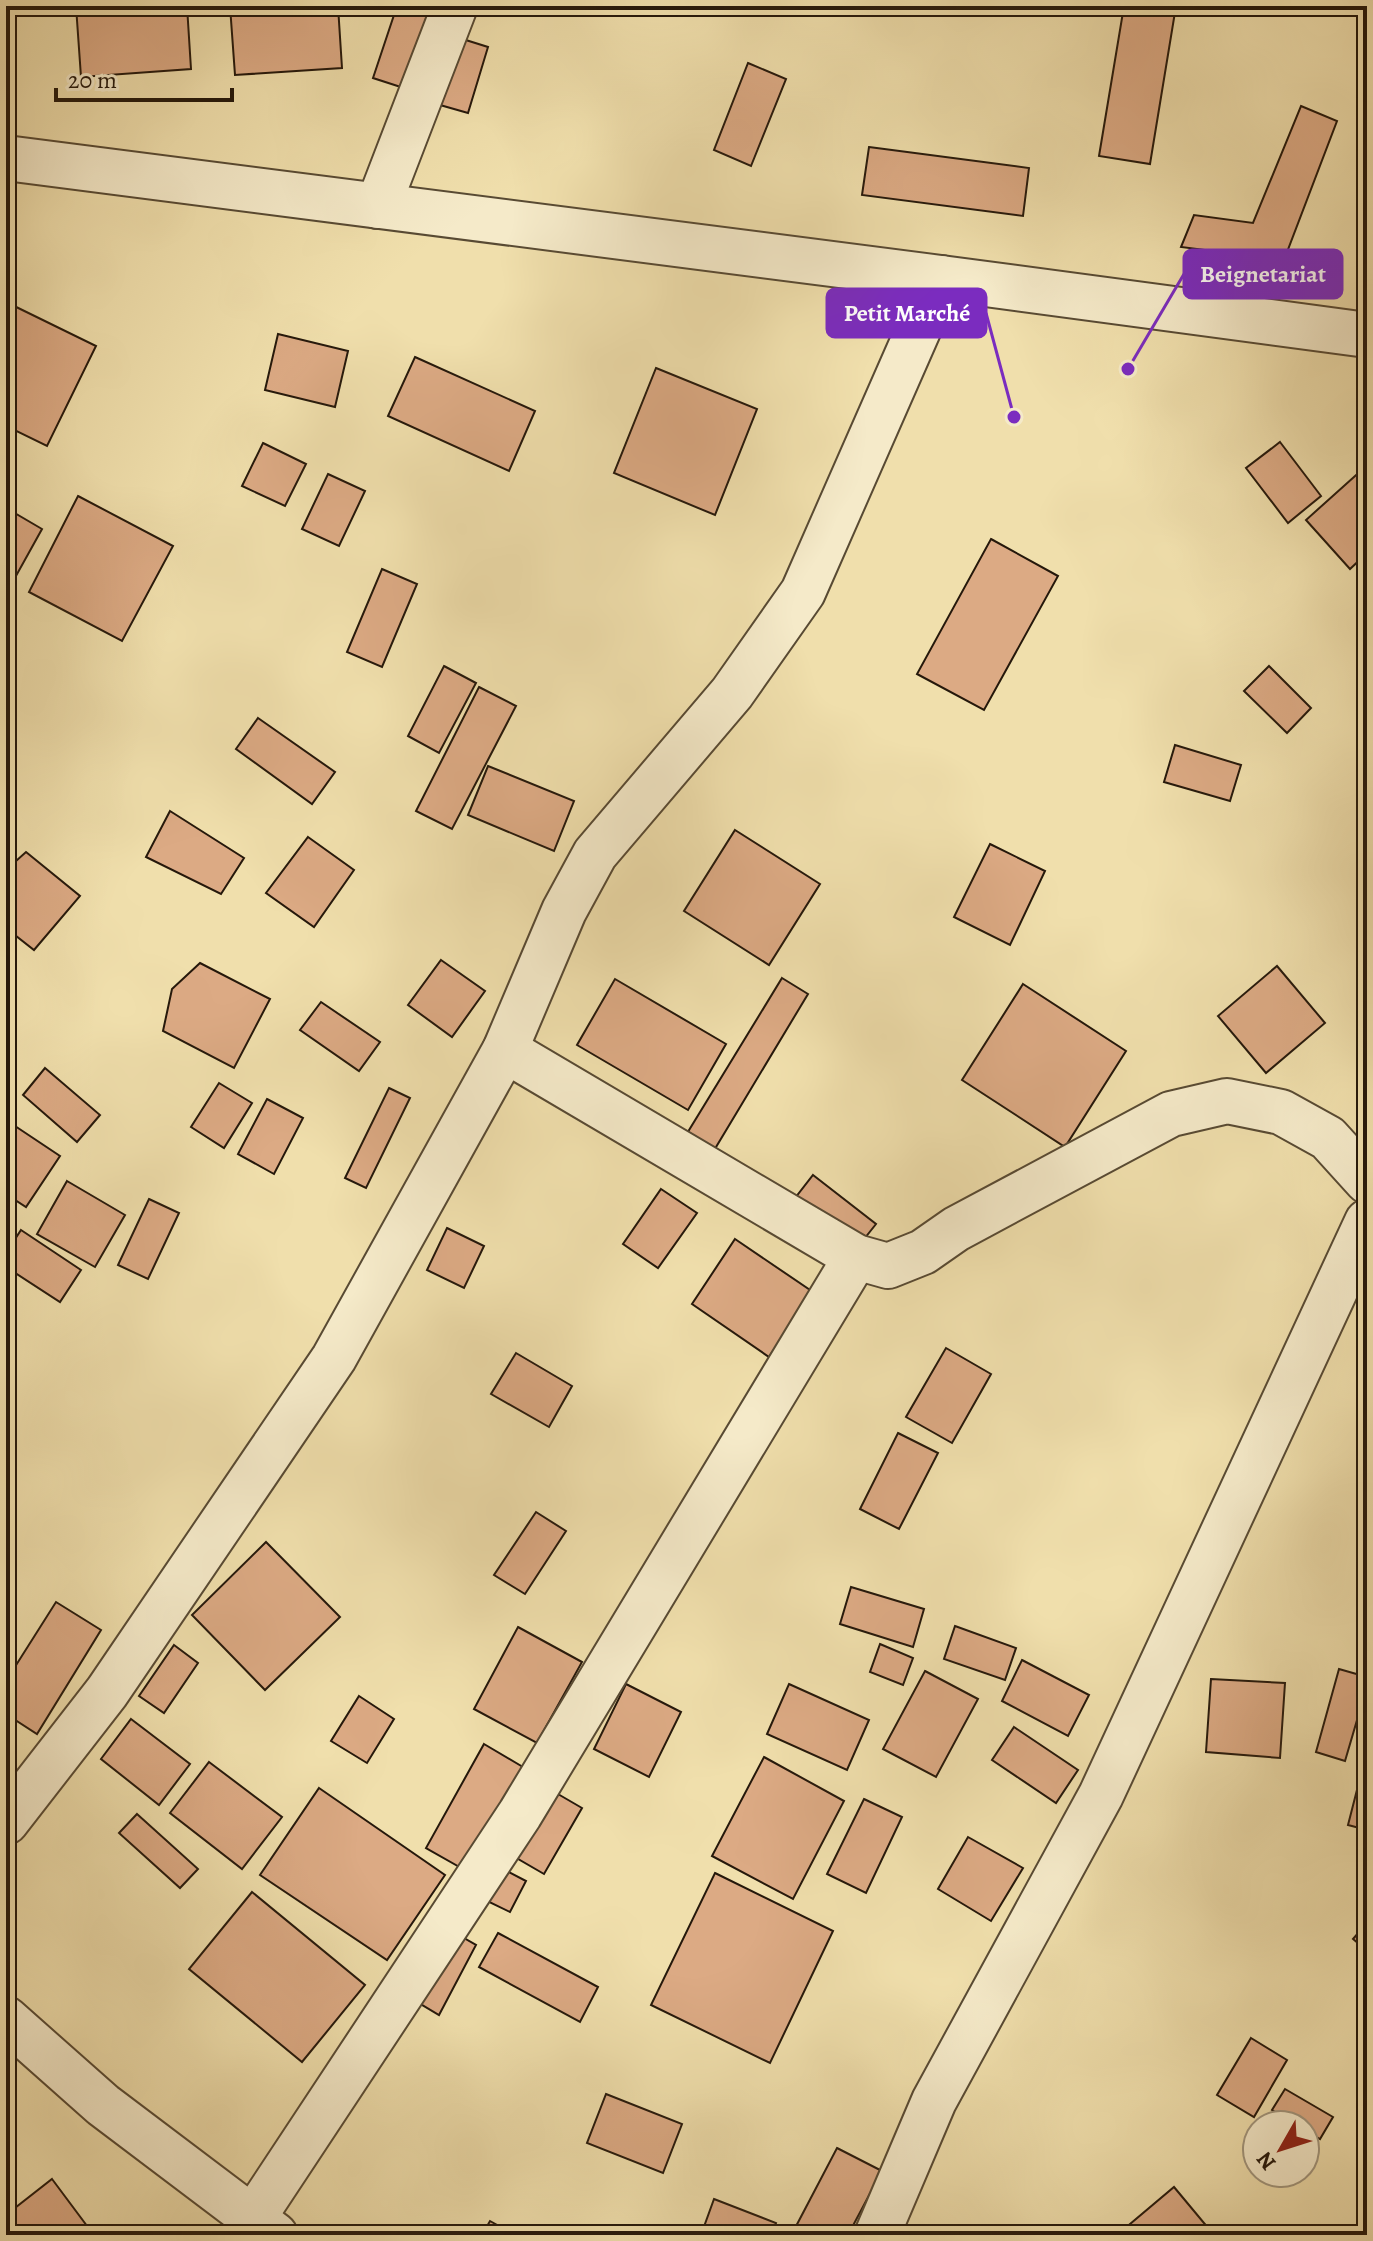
<svg xmlns="http://www.w3.org/2000/svg" width="1373" height="2241" font-family="Alegreya,serif">
	<rect width="100%" height="100%" fill="#f0dfac"/>
	<filter id="stains"><feTurbulence type="fractalNoise" baseFrequency=".0025" numOctaves="4"/><feColorMatrix values="0 0 0 0 .2 0 0 0 0 .09 0 0 0 0 .02 0 0 0 .5 -.17"/></filter>
	<radialGradient id="worn" r=".72"><stop offset=".6" stop-color="#630" stop-opacity="0"/><stop offset="1" stop-color="#630" stop-opacity=".3"/></radialGradient>
	<g fill="#dcaa84" stroke="#25180b" stroke-width="2">
		<path d="M 76,6 L 187,6 L 191,69 L 81,77 Z"/>
		<path d="M 230,6 L 338,6 L 342,68 L 235,75 Z"/>
		<path d="M 397,6 L 442,6 L 413,91 L 373,78 Z"/>
		<path d="M 1124,6 L 1176,6 L 1150,164 L 1099,156 Z"/>
		<path d="M 453,36 L 488,47 L 468,113 L 433,103 Z"/>
		<path d="M 748,63 L 786,79 L 751,166 L 714,150 Z"/>
		<path d="M 1301,106 L 1337,121 L 1284,260 L 1181,247 L 1194,215 L 1253,223 Z"/>
		<path d="M 869,147 L 1029,168 L 1023,216 L 862,195 Z"/>
		<path d="M 6,302 L 96,346 L 47,446 L 6,426 Z"/>
		<path d="M 278,334 L 348,351 L 335,407 L 265,390 Z"/>
		<path d="M 415,357 L 535,411 L 509,471 L 388,416 Z"/>
		<path d="M 656,368 L 757,409 L 715,515 L 614,473 Z"/>
		<path d="M 1280,442 L 1321,496 L 1288,523 L 1246,468 Z"/>
		<path d="M 263,443 L 306,464 L 285,506 L 242,486 Z"/>
		<path d="M 1364,468 L 1367,472 L 1367,553 L 1350,569 L 1306,520 Z"/>
		<path d="M 328,474 L 365,491 L 339,546 L 302,529 Z"/>
		<path d="M 78,496 L 173,546 L 122,641 L 29,592 Z"/>
		<path d="M 6,508 L 42,529 L 6,594 Z"/>
		<path d="M 991,539 L 1058,576 L 984,710 L 917,674 Z"/>
		<path d="M 382,569 L 417,584 L 382,667 L 347,652 Z"/>
		<path d="M 444,666 L 476,683 L 439,753 L 408,736 Z"/>
		<path d="M 1269,666 L 1311,708 L 1287,733 L 1244,691 Z"/>
		<path d="M 479,687 L 516,706 L 452,829 L 416,811 Z"/>
		<path d="M 258,718 L 335,772 L 312,804 L 236,749 Z"/>
		<path d="M 1175,745 L 1241,765 L 1230,801 L 1164,782 Z"/>
		<path d="M 488,766 L 574,801 L 554,851 L 468,815 Z"/>
		<path d="M 170,811 L 244,858 L 221,894 L 146,857 Z"/>
		<path d="M 735,830 L 820,884 L 769,965 L 684,911 Z"/>
		<path d="M 308,837 L 354,870 L 314,927 L 266,893 Z"/>
		<path d="M 990,844 L 1045,871 L 1010,945 L 954,917 Z"/>
		<path d="M 26,852 L 80,896 L 34,950 L 6,928 L 6,870 Z"/>
		<path d="M 441,960 L 485,991 L 452,1037 L 408,1005 Z"/>
		<path d="M 200,963 L 270,999 L 234,1068 L 163,1031 L 172,989 Z"/>
		<path d="M 1277,966 L 1325,1023 L 1266,1073 L 1218,1016 Z"/>
		<path d="M 782,978 L 808,994 L 710,1157 L 683,1140 Z"/>
		<path d="M 615,979 L 726,1044 L 688,1110 L 577,1045 Z"/>
		<path d="M 1023,984 L 1126,1051 L 1065,1147 L 962,1080 Z"/>
		<path d="M 321,1002 L 380,1042 L 359,1071 L 300,1030 Z"/>
		<path d="M 45,1068 L 100,1115 L 77,1142 L 23,1095 Z"/>
		<path d="M 219,1083 L 252,1103 L 224,1148 L 191,1127 Z"/>
		<path d="M 389,1088 L 410,1098 L 366,1188 L 345,1178 Z"/>
		<path d="M 267,1099 L 303,1118 L 274,1174 L 238,1154 Z"/>
		<path d="M 6,1120 L 60,1156 L 26,1207 L 6,1194 Z"/>
		<path d="M 813,1175 L 876,1224 L 841,1268 L 778,1220 Z"/>
		<path d="M 67,1181 L 125,1215 L 95,1267 L 37,1234 Z"/>
		<path d="M 661,1189 L 697,1213 L 658,1268 L 623,1244 Z"/>
		<path d="M 149,1199 L 179,1213 L 148,1279 L 118,1265 Z"/>
		<path d="M 447,1228 L 484,1246 L 464,1288 L 427,1270 Z"/>
		<path d="M 21,1230 L 81,1270 L 60,1302 L 6,1267 L 6,1253 Z"/>
		<path d="M 735,1239 L 813,1292 L 769,1357 L 692,1304 Z"/>
		<path d="M 946,1348 L 991,1374 L 952,1443 L 906,1417 Z"/>
		<path d="M 516,1353 L 572,1386 L 549,1427 L 491,1394 Z"/>
		<path d="M 898,1433 L 938,1453 L 899,1529 L 860,1509 Z"/>
		<path d="M 536,1512 L 566,1531 L 525,1594 L 494,1575 Z"/>
		<path d="M 266,1542 L 340,1617 L 265,1690 L 192,1615 Z"/>
		<path d="M 851,1587 L 924,1609 L 913,1647 L 840,1624 Z"/>
		<path d="M 56,1602 L 101,1630 L 37,1734 L 6,1714 L 6,1681 Z"/>
		<path d="M 955,1626 L 1016,1648 L 1005,1680 L 944,1659 Z"/>
		<path d="M 518,1627 L 582,1662 L 537,1743 L 474,1709 Z"/>
		<path d="M 880,1644 L 913,1658 L 903,1685 L 870,1672 Z"/>
		<path d="M 174,1645 L 198,1663 L 164,1713 L 139,1696 Z"/>
		<path d="M 1022,1660 L 1089,1695 L 1068,1736 L 1002,1701 Z"/>
		<path d="M 1339,1669 L 1367,1677 L 1367,1686 L 1345,1761 L 1316,1752 Z"/>
		<path d="M 925,1671 L 978,1699 L 936,1777 L 883,1749 Z"/>
		<path d="M 1211,1679 L 1285,1683 L 1280,1758 L 1206,1752 Z"/>
		<path d="M 626,1684 L 681,1712 L 649,1777 L 594,1749 Z"/>
		<path d="M 789,1684 L 869,1720 L 847,1770 L 767,1734 Z"/>
		<path d="M 359,1696 L 394,1719 L 367,1763 L 331,1741 Z"/>
		<path d="M 131,1719 L 190,1764 L 159,1805 L 101,1759 Z"/>
		<path d="M 1014,1727 L 1078,1770 L 1056,1803 L 992,1760 Z"/>
		<path d="M 484,1744 L 528,1770 L 470,1873 L 426,1848 Z"/>
		<path d="M 764,1757 L 844,1801 L 793,1899 L 712,1856 Z"/>
		<path d="M 209,1762 L 282,1817 L 242,1869 L 170,1813 Z"/>
		<path d="M 1359,1782 L 1367,1784 L 1367,1830 L 1348,1825 Z"/>
		<path d="M 539,1783 L 582,1808 L 544,1874 L 501,1849 Z"/>
		<path d="M 319,1788 L 445,1875 L 387,1960 L 260,1875 Z"/>
		<path d="M 864,1799 L 902,1817 L 866,1893 L 827,1874 Z"/>
		<path d="M 137,1814 L 198,1869 L 180,1888 L 119,1833 Z"/>
		<path d="M 968,1837 L 1023,1868 L 991,1921 L 938,1889 Z"/>
		<path d="M 497,1866 L 526,1881 L 510,1912 L 481,1898 Z"/>
		<path d="M 715,1873 L 833,1931 L 770,2063 L 651,2005 Z"/>
		<path d="M 252,1892 L 365,1985 L 302,2062 L 189,1969 Z"/>
		<path d="M 1367,1923 L 1367,1951 L 1353,1939 Z"/>
		<path d="M 450,1930 L 476,1945 L 439,2015 L 414,2000 Z"/>
		<path d="M 498,1933 L 598,1987 L 580,2022 L 479,1967 Z"/>
		<path d="M 1251,2038 L 1287,2060 L 1254,2117 L 1217,2095 Z"/>
		<path d="M 1285,2089 L 1333,2117 L 1320,2139 L 1305,2130 L 1305,2125 L 1297,2125 L 1272,2110 Z"/>
		<path d="M 606,2094 L 682,2124 L 663,2173 L 587,2143 Z"/>
		<path d="M 837,2148 L 882,2171 L 848,2235 L 798,2235 L 793,2232 Z"/>
		<path d="M 52,2179 L 93,2234 L 6,2235 L 6,2215 Z"/>
		<path d="M 1174,2187 L 1214,2235 L 1117,2235 Z"/>
		<path d="M 714,2199 L 776,2223 L 772,2235 L 701,2235 Z"/>
		<path d="M 490,2221 L 515,2235 L 482,2235 Z"/>
	</g>
	<g fill="none" stroke-linecap="round" stroke-linejoin="round">
		<defs>
			<g id="minor">
				<path d="M 6,158 L 941,278 L 1367,335"/>
				<path d="M 378,206 L 455,6"/>
				<path d="M 505,1050 L 856,1257 L 888,1266 L 923,1252 L 956,1229 L 1171,1114 L 1227,1101 L 1281,1112 L 1328,1138 L 1367,1181"/>
				<path d="M 6,1822 L 107,1692 L 334,1358 L 505,1050 L 564,911 L 595,854 L 732,693 L 803,592 L 941,278"/>
				<path d="M 6,2019 L 103,2105 L 275,2235"/>
				<path d="M 253,2218 L 520,1814 L 856,1257"/>
				<path d="M 877,2235 L 934,2101 L 1101,1795 L 1367,1222"/>
			</g>
		</defs>
		<use href="#minor" stroke="#584a33" stroke-width="48"/>
		<use href="#minor" stroke="#f5eac9" stroke-width="44"/>
	</g>
	<path fill="none" stroke="#7b2cbf" stroke-width="3" d="M1128 369L1184 274M1014 417L986 313"/>
	<g fill="#7b2cbf" stroke="#f5eac9" stroke-width="3">
		<circle cx="1128" cy="369" r="8"/>
		<circle cx="1014" cy="417" r="8"/>
	</g>
	<g fill="#7b2cbf" stroke="#7b2cbf" stroke-width="3">
		<rect x="1184" y="250" width="158" height="48" rx="8"/>
		<rect x="827" y="289" width="159" height="48" rx="8"/>
	</g>
	<g font-size="24" text-anchor="middle" font-weight="bold" fill="#fff">
		<text x="1263" y="282">Beignetariat</text>
		<text x="907" y="321">Petit Marché</text>
	</g>
	<rect width="1373" height="2241" fill="none" stroke="#f0dfac" stroke-width="32"/>
	<rect x="8" y="8" width="1357" height="2225" fill="none" stroke="#25180b" stroke-width="4"/>
	<rect x="16" y="16" width="1341" height="2209" fill="none" stroke="#25180b" stroke-width="2"/>
	<g transform="translate(1281 2149) rotate(231)"><circle r="38" fill="#f5eac9" stroke="#a2967d" stroke-width="2"/>
	<path d="M0-6L14 30L0 20L-14 30Z" fill="#8f2418"/>
	<text y="-12" font-size="22" font-weight="bold" text-anchor="middle" fill="#25180b">N</text>
	</g>
	<path d="M56 88v12h176v-12" fill="none" stroke="#25180b" stroke-width="4"/>
	<text x="68" y="88" font-size="24" fill="#25180b" stroke="#f5eac9" stroke-width="6" paint-order="stroke">20 m</text>
	<rect width="100%" height="100%" filter="url(#stains)"/>
	<rect width="100%" height="100%" fill="url(#worn)"/>
</svg>
